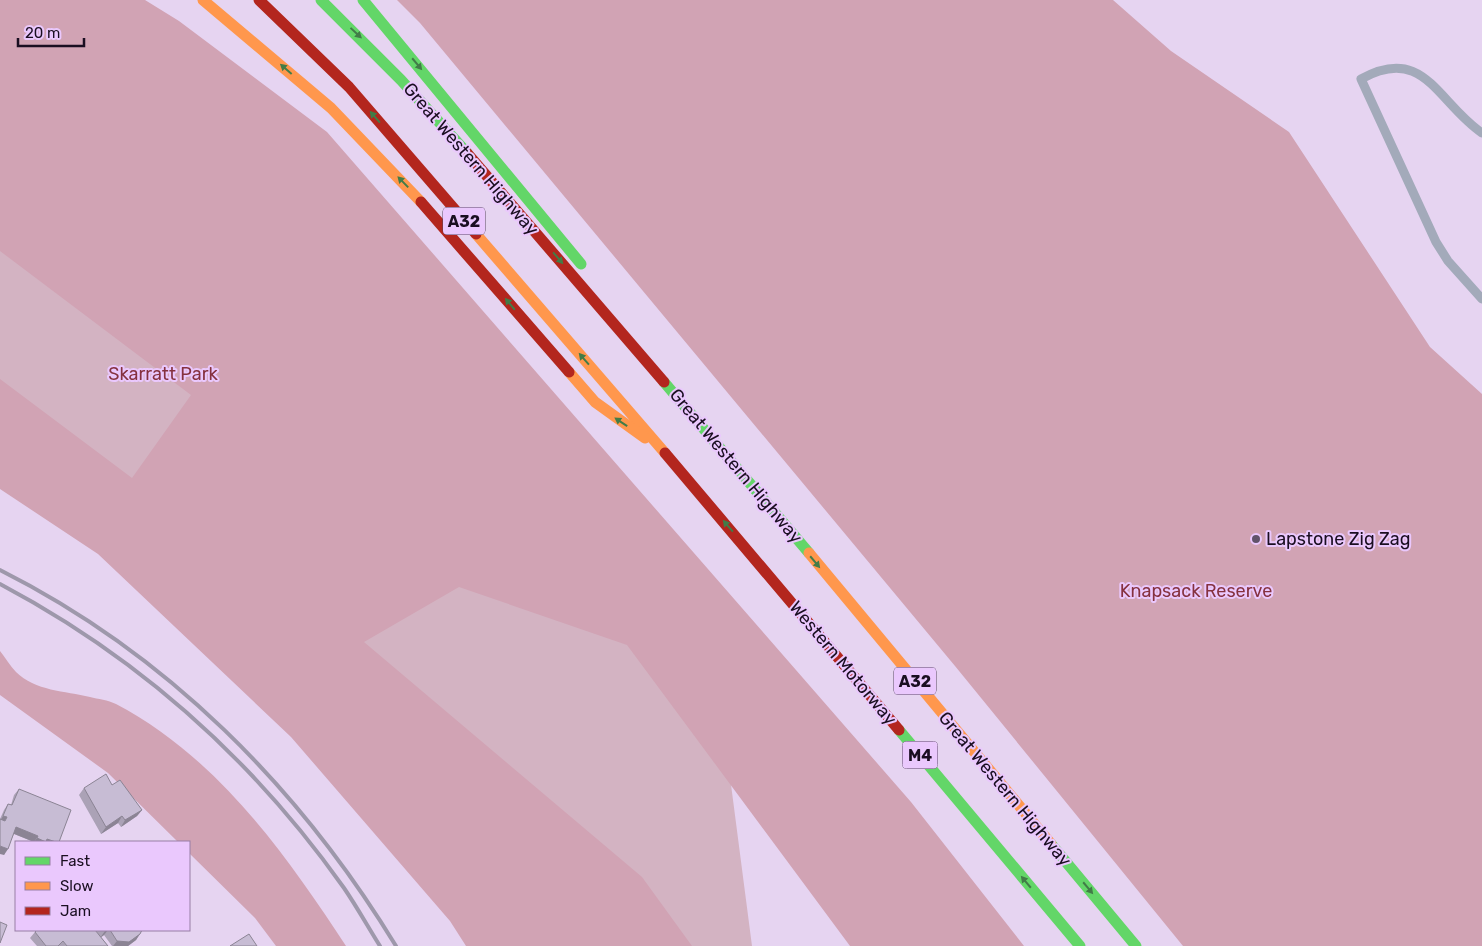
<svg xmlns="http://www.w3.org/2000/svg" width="1482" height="946" font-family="Rubik,sans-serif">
	<rect width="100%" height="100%" fill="#e6d4f1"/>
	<path fill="#d3b3c2" d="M 0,0 L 723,723 L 752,946 L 476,946 L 367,767 L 0,472 Z"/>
	<g fill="#d1a3b4">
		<path d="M 0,0 L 145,0 L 179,21 L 327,132 L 911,802 L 1024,946 L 850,946 L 627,645 L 459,587 L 364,642 L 642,877 L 692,946 L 466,946 L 450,921 L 291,737 L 98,554 L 0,489 L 0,379 L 132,478 L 191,395 L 0,251 Z"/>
		<path d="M 397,0 L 1113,0 L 1171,51 L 1289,132 L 1430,347 L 1482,394 L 1482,946 L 1183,946 L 955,666 L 420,23 Z"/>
		<path d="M 0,651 C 5,657 10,666 16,672 C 35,691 65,691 90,697 C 98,699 108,700 116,704 C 217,757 285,853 346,946 L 276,946 L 255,918 L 189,853 L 189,842 L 178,842 L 108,773 L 0,695 Z"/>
	</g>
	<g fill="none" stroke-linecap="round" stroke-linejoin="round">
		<path stroke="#a3aaba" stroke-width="9" d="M 1482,133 C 1437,102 1424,44 1361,79 L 1436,242 L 1448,261 L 1482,299"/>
		<g stroke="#63d668" stroke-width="11">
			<path d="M 321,0 L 401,80 L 467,153"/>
			<path d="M 363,0 L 581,264"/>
			<path d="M 664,382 L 809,553"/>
			<path d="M 899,730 L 1080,946"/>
			<path d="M 1051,844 L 1136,946"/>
		</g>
		<g stroke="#ff974d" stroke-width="11">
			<path d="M 203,0 L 331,108 L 421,202"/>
			<path d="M 476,234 L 665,453"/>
			<path d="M 569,372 L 595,402 L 645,438"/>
			<path d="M 809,553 L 1051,844"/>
		</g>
		<g stroke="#b3261e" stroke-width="11">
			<path d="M 259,0 L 349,87 L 476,234"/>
			<path d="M 467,153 L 664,382"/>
			<path d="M 421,202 L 569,372"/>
			<path d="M 665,453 L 899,730"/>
		</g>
		<g stroke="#9e98ab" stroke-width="4">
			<path d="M 0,570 C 167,654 299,787 396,946"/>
			<path d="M 0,584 C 138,657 254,761 344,888 C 357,907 368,927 380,946"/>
		</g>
	</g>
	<g fill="#aba2b6">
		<path d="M 112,785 L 142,810 L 137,816 L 121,827 L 118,823 L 101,834 L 79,795 L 84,788 Z"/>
		<path d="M 19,789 L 59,842 L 34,842 L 14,834 L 4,855 L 0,819 L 4,810 L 8,804 L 11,805 L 14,795 Z"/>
		<path d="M 95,930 L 142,930 L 136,940 L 128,946 L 112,946 L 104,935 L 101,937 L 108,946 L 37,946 L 30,938 L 35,932 L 98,934 Z"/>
	</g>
	<g fill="#8b8494">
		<path d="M 142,810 L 137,816 L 121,827 L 125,820 Z"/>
		<path d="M 3,816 L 7,817 L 3,824 L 0,821 Z"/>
		<path d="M 122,816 L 118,823 L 101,834 L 106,827 Z"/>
		<path d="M 16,827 L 38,836 L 34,842 L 12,833 Z"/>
		<path d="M 37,838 L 47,839 L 56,842 L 34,842 Z"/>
		<path d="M 0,846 L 8,849 L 4,855 L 0,854 Z"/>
		<path d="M 107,930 L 108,930 L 104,935 L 100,938 L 105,931 Z"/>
		<path d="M 140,934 L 136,940 L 128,946 L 113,946 L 117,941 Z"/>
	</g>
	<g fill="#c7bcd4" stroke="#8b8494">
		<path d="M 106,774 L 112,785 L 120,780 L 142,810 L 125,820 L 122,816 L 106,827 L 84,788 Z"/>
		<path d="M 19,789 L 71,810 L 59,842 L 56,842 L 47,839 L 46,842 L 37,838 L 38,836 L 16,827 L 8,849 L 0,846 L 0,819 L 5,821 L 7,817 L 3,816 L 8,804 L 12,805 Z"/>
		<path d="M 0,922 L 7,925 L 0,943 Z"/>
		<path d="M 37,930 L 95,930 L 108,946 L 67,946 L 63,941 L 58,946 L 46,946 L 35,932 Z"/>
		<path d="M 110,930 L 142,930 L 140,934 L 129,942 L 117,941 Z"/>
		<path d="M 249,934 L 257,946 L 230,946 Z"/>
	</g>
	<defs><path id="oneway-solid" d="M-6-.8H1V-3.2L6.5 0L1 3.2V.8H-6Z" transform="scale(1.25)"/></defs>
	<g fill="#427c48">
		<use href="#oneway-solid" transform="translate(356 33) rotate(43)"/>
		<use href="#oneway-solid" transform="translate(417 64) rotate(50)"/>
		<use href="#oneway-solid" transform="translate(286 69) rotate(-139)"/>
		<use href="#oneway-solid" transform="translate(375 117) rotate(-131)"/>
		<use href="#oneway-solid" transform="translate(403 182) rotate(-134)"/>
		<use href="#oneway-solid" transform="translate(558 258) rotate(49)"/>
		<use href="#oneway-solid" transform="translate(510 304) rotate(-130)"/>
		<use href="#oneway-solid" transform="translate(584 359) rotate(-131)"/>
		<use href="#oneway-solid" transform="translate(621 422) rotate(-146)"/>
		<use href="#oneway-solid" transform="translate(728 526) rotate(-131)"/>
		<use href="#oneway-solid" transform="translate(815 562) rotate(50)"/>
		<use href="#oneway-solid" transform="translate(1026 882) rotate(-130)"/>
		<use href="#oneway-solid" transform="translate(1088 888) rotate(50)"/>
	</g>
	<circle fill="#61536a" stroke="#eac8fd" stroke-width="2" cx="1256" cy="539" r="5"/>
	<g text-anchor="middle" stroke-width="4" stroke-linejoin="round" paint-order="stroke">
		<g fill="#eac8fd" stroke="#584663" stroke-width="1">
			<rect x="443" y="207.5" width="42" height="27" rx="4"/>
			<rect x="894" y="667.5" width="42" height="27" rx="4"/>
			<rect x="902.5" y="741.5" width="35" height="27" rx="4"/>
		</g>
		<g font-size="16" font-weight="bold" fill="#1a0e21">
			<text x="464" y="227">A32</text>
			<text x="915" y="687">A32</text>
			<text x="920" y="761">M4</text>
		</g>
		<g font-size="18" fill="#1a0e21" stroke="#eac8fd">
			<text transform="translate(471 159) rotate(49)" y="6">Great Western Highway</text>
			<text transform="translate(736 466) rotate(50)" y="6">Great Western Highway</text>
			<text transform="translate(843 663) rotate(50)" y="6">Western Motorway</text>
			<text transform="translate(1005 789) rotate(50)" y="6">Great Western Highway</text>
		</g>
		<g font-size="18" fill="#85313f" stroke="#eac8fd">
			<text x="163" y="380">Skarratt Park</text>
			<text x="1196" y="597">Knapsack Reserve</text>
		</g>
		<g font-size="18" fill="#1a0e21" stroke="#eac8fd" text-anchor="start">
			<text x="1266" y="545">Lapstone Zig Zag</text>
		</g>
	</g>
	<rect x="15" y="841" width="175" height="90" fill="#eac8fd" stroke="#977ea5"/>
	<rect x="25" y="857" width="25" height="8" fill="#63d668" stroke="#977ea5"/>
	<text x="60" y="866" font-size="15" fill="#1a0e21">Fast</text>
	<rect x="25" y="882" width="25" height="8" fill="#ff974d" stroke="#977ea5"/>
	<text x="60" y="891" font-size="15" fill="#1a0e21">Slow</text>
	<rect x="25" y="907" width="25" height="8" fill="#b3261e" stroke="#977ea5"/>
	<text x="60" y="916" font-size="15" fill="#1a0e21">Jam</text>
	<path d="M18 38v8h66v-8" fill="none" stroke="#1a0e21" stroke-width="2.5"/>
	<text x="25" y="38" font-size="15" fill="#1a0e21" stroke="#eac8fd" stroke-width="4" paint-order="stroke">20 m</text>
</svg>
